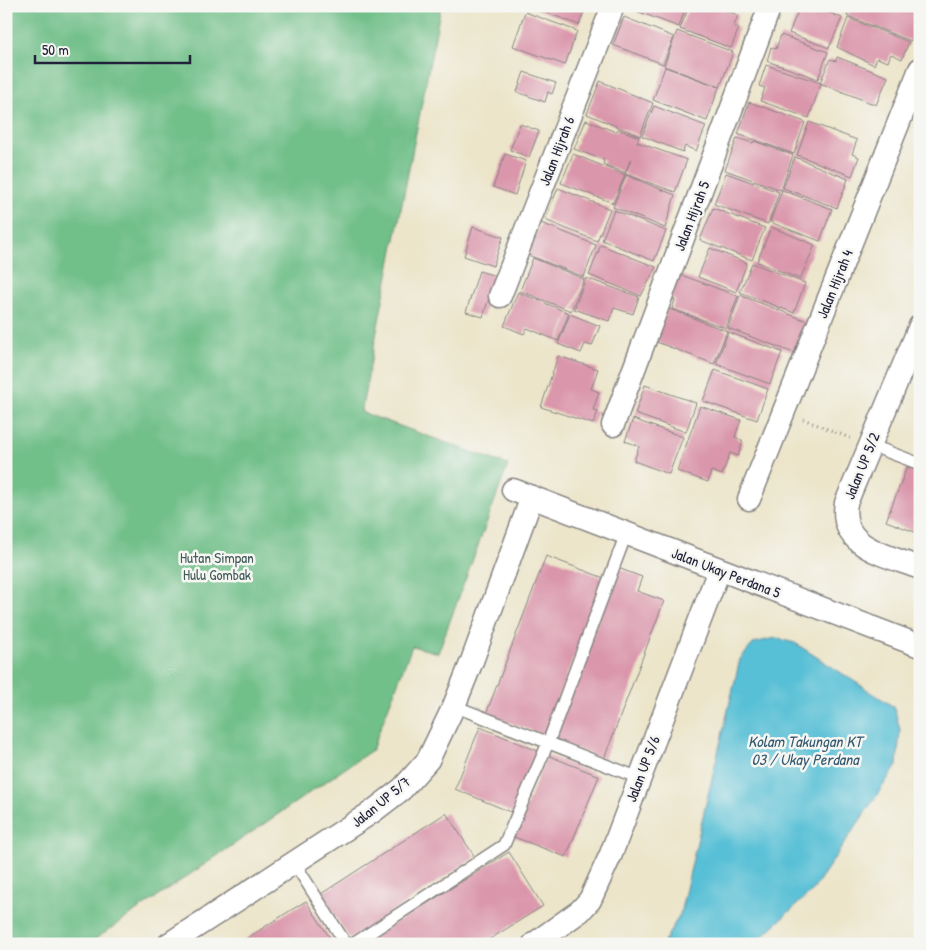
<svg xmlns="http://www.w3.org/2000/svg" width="926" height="950" font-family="'Patrick Hand',sans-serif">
	<rect width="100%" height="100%" fill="#f6f6f2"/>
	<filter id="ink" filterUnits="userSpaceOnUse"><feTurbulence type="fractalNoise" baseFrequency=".02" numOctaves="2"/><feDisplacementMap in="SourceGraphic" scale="10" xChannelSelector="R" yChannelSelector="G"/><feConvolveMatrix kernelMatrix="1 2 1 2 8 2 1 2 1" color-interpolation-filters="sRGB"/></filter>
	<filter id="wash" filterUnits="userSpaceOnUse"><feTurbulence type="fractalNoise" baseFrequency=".0096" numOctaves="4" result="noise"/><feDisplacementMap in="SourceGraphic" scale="20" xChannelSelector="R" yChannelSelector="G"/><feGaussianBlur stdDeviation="1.12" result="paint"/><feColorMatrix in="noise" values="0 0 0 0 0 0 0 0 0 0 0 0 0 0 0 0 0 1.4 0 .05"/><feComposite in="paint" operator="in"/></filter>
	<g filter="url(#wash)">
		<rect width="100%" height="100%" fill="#ece5ca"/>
		<path fill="#71bf89" stroke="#4a7062" d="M 6,6 L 441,6 L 361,412 L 508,465 L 438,653 L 412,646 L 372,750 L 88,944 L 6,944 Z"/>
		<path fill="#59c0d6" stroke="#3e7188" d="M 775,638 L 795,643 L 894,707 L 900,730 L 897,765 L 813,890 L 754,944 L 663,944 L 680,914 L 740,659 L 754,643 Z"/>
		<g id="blocks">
			<g fill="#da96ab">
				<path d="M 529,6 L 586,6 L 579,25 Z"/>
				<path d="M 632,6 L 686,6 L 679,27 L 631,9 Z"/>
				<path d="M 689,6 L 713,6 L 738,15 L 734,26 L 739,28 L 731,48 L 680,29 Z"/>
				<path d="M 731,6 L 745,6 L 743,11 Z"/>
				<path d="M 800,6 L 813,6 L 842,18 L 829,48 L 789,33 Z"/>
				<path d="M 851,6 L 920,6 L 920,19 L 911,41 L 847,16 Z"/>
				<path d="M 525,12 L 577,31 L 565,65 L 513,46 Z"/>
				<path d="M 624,17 L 674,37 L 663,64 L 613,45 Z"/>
				<path d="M 848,18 L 909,42 L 902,59 L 891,54 L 888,62 L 877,58 L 874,65 L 837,47 Z"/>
				<path d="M 677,31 L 733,52 L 720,87 L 664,66 Z"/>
				<path d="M 781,35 L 828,52 L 818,79 L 767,61 L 771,47 L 776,49 Z"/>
				<path d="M 837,57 L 888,77 L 876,105 L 820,83 L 830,59 L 836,61 Z"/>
				<path d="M 766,65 L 821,83 L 809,118 L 760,101 L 765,88 L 759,86 Z"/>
				<path d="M 665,67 L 719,87 L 707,121 L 653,100 Z"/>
				<path d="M 524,72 L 556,83 L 552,94 L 548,92 L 545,102 L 517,92 Z"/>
				<path d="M 600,81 L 653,103 L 640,136 L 587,114 Z"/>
				<path d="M 749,102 L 805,122 L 794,154 L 738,134 Z"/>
				<path d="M 654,106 L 706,126 L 696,151 L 685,146 L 683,152 L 642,136 Z"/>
				<path d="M 586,120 L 616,132 L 618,129 L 639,137 L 637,142 L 687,160 L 675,192 L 625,174 L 631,159 L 625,173 L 603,164 L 604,160 L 574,149 Z"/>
				<path d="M 809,122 L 857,140 L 852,154 L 859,157 L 852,176 L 797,155 Z"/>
				<path d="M 520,124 L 539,131 L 529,157 L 510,150 Z"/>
				<path d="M 737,138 L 753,143 L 754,141 L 793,155 L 781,190 L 725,170 Z"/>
				<path d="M 505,154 L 526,161 L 515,195 L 493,187 Z"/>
				<path d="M 573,154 L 625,175 L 613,203 L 561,183 Z"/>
				<path d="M 795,157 L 848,179 L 837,208 L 783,188 Z"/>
				<path d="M 726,173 L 779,192 L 768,224 L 714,204 Z"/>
				<path d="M 626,175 L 675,195 L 665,228 L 613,207 Z"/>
				<path d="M 558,188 L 610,209 L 597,241 L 545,220 Z"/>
				<path d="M 782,190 L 832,209 L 820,241 L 770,222 Z"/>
				<path d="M 713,208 L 765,228 L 752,260 L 700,240 Z"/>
				<path d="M 614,210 L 666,231 L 654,261 L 602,240 Z"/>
				<path d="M 541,223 L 596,245 L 584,277 L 528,255 Z"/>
				<path d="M 473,227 L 503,237 L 493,266 L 464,256 Z"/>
				<path d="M 771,227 L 815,245 L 800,279 L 757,262 Z"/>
				<path d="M 601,245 L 656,267 L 641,296 L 589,275 Z"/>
				<path d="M 710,248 L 747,263 L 736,292 L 698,277 Z"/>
				<path d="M 533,258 L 584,279 L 571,311 L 520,291 Z"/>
				<path d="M 752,263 L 805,283 L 794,313 L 740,292 Z"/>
				<path d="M 479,271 L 496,276 L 483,317 L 466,312 Z"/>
				<path d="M 676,273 L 738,296 L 726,328 L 672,309 L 675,300 L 667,298 Z"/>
				<path d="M 586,278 L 639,297 L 633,314 L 614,308 L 609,321 L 574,309 Z"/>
				<path d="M 518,292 L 569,313 L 558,341 L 527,328 L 524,334 L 504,326 Z"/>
				<path d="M 740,295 L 807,321 L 794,353 L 728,328 Z"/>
				<path d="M 667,308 L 727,331 L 714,364 L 654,341 Z"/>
				<path d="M 570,314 L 600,326 L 592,346 L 585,344 L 581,353 L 558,344 Z"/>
				<path d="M 728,332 L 782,352 L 770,384 L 716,364 Z"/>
				<path d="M 558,356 L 598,369 L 591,389 L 599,392 L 593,410 L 598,411 L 593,424 L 541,407 Z"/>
				<path d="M 715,370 L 768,389 L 757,420 L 703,401 Z"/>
				<path d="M 645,385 L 696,403 L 686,432 L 635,414 Z"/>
				<path d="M 700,406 L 741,420 L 735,437 L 743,441 L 738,456 L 730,453 L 722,475 L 711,471 L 708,482 L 677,471 Z"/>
				<path d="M 633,419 L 683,437 L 669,474 L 634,461 L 639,446 L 625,441 Z"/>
				<path d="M 907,467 L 920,472 L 920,534 L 886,521 Z"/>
				<path d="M 546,556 L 604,578 L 544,735 L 486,714 Z"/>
				<path d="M 618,568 L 642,577 L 637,591 L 664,601 L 604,759 L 553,740 Z"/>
				<path d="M 480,727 L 538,751 L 513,813 L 455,789 Z"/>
				<path d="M 547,755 L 599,776 L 566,857 L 514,837 Z"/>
				<path d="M 446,813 L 475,857 L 350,939 L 321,894 Z"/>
				<path d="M 509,852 L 543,906 L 482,944 L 362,944 Z"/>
				<path d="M 306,901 L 334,944 L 238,944 L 288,912 Z"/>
			</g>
		</g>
	</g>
	<g filter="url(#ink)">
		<use href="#blocks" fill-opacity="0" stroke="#878482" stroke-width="1"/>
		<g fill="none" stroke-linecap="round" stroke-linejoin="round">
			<defs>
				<g id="service">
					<path d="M 870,445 L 920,464"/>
					<path d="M 454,706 L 639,778"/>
					<path d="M 295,864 L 346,944"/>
					<path d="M 353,944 L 504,845 L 548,743 L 626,534"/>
				</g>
				<g id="minor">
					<path d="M 500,296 L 613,6"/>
					<path d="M 920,326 L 846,503 C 838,548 887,555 920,568"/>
					<path d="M 613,425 L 770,6"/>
					<path d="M 513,490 L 920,646"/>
					<path d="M 749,499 L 920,69"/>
					<path d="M 169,944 L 372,812 L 402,789 L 428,760 L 454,706 L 472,661 L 532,497"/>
					<path d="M 534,944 L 580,911 L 590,900 L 611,854 L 719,570"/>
				</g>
			</defs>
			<use href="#service" stroke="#878482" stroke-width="14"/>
			<use href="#minor" stroke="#878482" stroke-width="25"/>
			<path stroke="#878482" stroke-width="3" stroke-dasharray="1 4" stroke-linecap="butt" d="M 803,419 L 850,438"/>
			<use href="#service" stroke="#fff" stroke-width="11"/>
			<use href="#minor" stroke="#fff" stroke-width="22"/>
		</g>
	</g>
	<g text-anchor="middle" stroke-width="5" stroke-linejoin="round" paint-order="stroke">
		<g font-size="15" fill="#22223b" stroke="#f6f6f2">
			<text transform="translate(557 151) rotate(-69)" y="5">Jalan Hijrah 6</text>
			<text transform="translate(692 216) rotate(-69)" y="5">Jalan Hijrah 5</text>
			<text transform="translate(835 284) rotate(-68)" y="5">Jalan Hijrah 4</text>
			<text transform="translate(862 466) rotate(-68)" y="5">Jalan UP 5/2</text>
			<text transform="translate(726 573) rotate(21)" y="5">Jalan Ukay Perdana 5</text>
			<text transform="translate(643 769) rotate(-69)" y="5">Jalan UP 5/6</text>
			<text transform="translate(381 802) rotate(-39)" y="5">Jalan UP 5/7</text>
		</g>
		<g font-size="15" fill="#425b5a" stroke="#f6f6f2">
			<text x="217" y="563">Hutan Simpan<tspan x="217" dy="17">Hulu Gombak</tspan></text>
		</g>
		<g font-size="16" font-style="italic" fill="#355971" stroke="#f6f6f2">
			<text x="805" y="747">Kolam Takungan KT<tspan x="805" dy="18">03 / Ukay Perdana</tspan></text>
		</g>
	</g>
	<rect width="926" height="950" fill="none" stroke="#f6f6f2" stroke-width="25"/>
	<path d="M35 55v8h155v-8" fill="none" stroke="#22223b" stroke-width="2.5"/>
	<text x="42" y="55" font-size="15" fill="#22223b" stroke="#f6f6f2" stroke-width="4" paint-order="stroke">50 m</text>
</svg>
